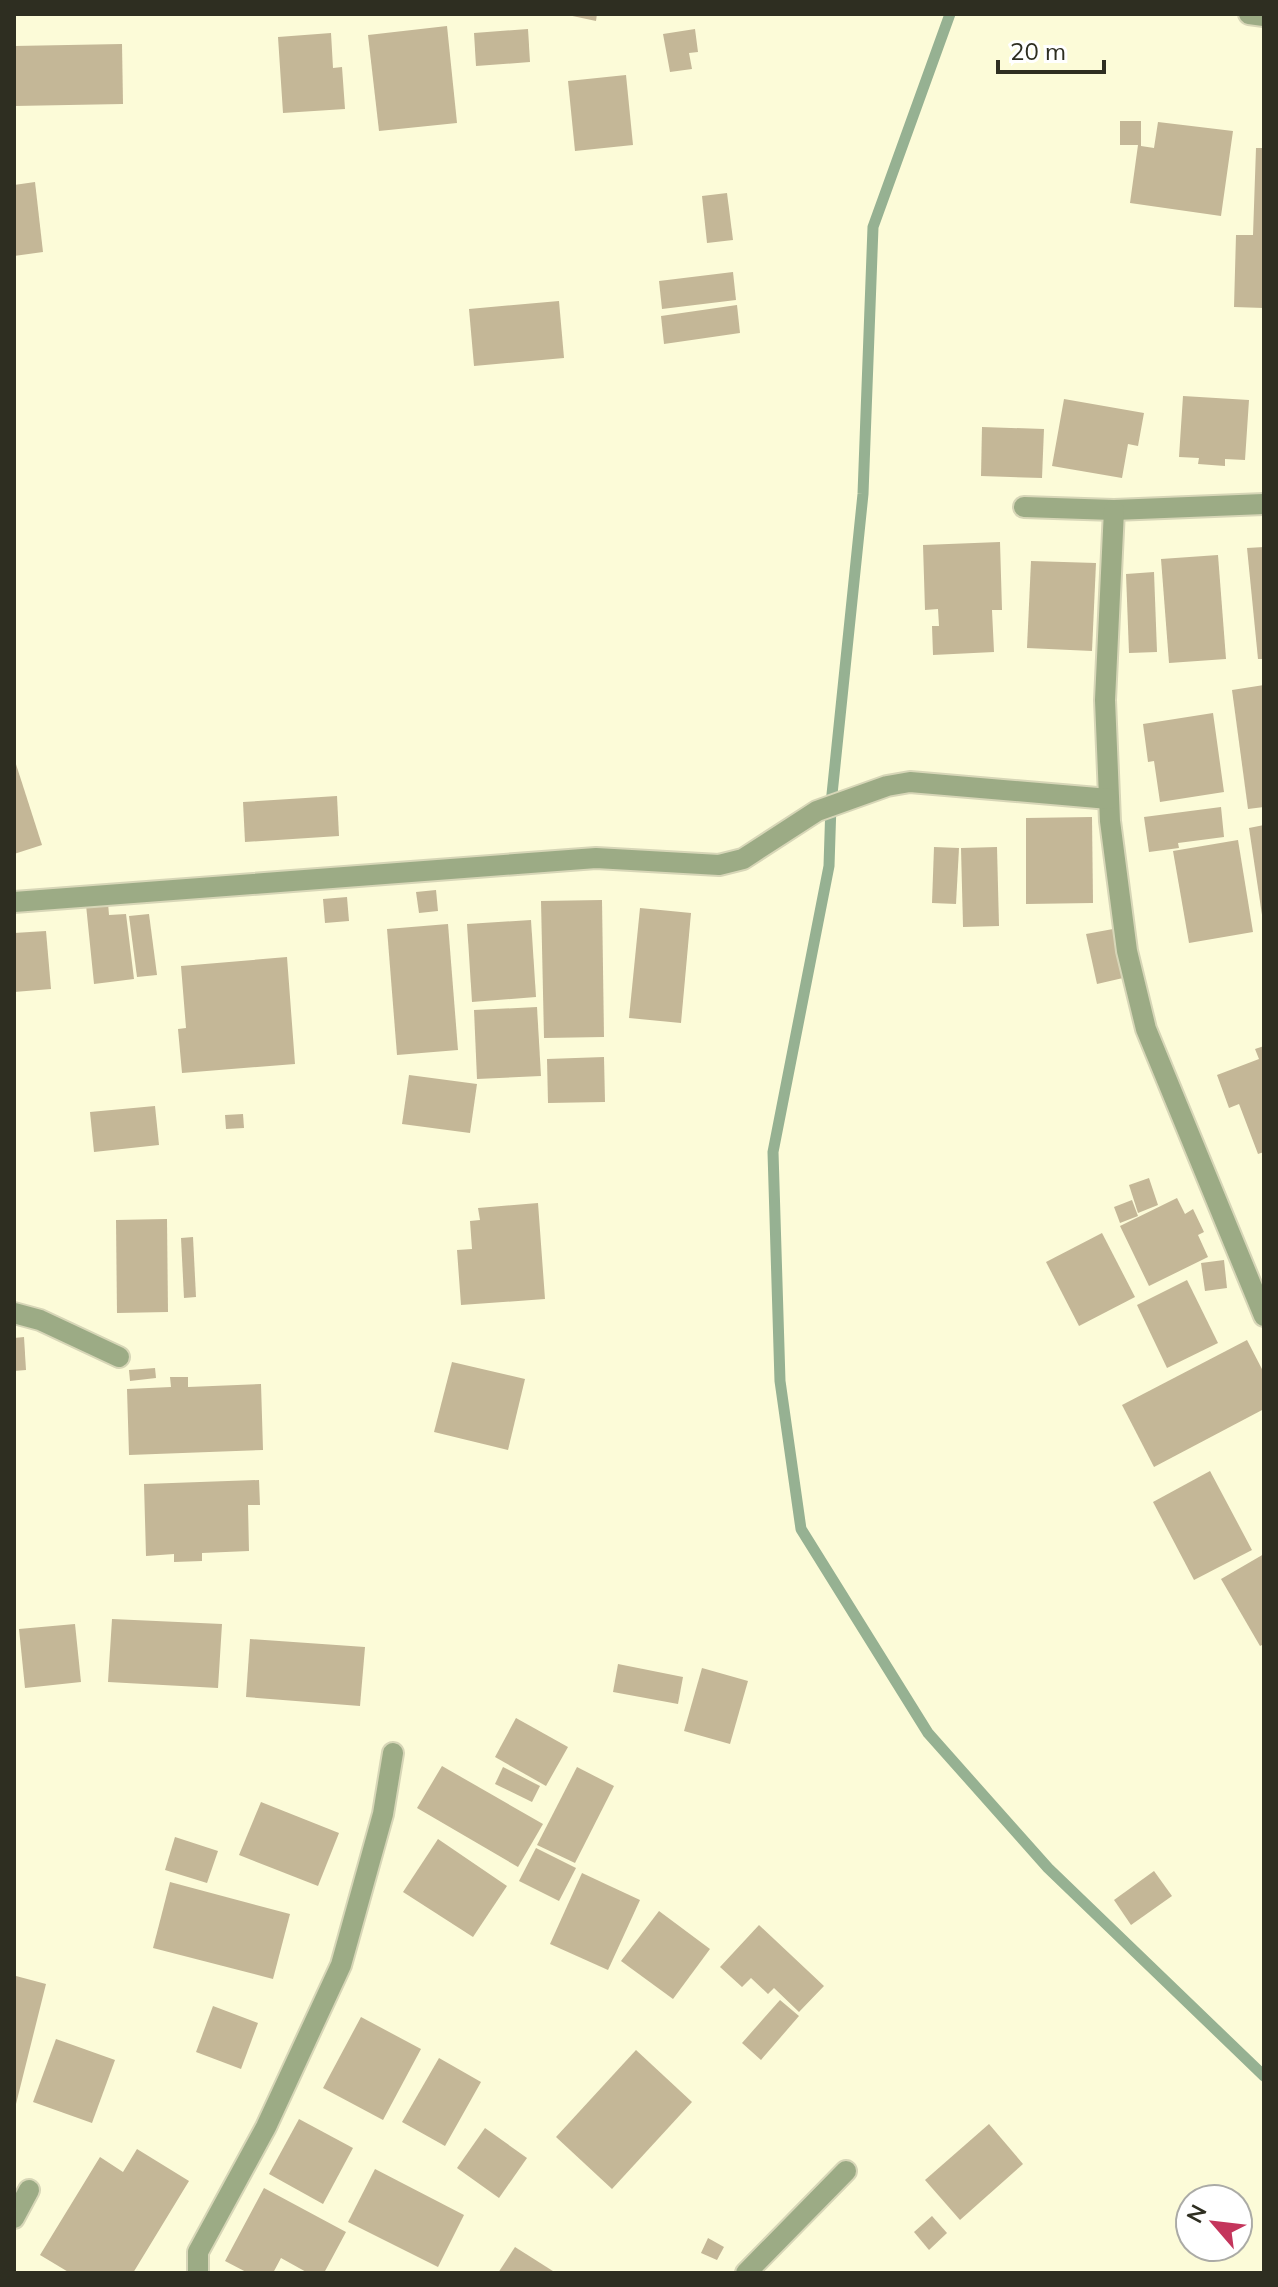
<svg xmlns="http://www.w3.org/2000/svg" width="1278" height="2287" font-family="Mulish,sans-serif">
	<rect width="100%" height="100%" fill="#fcfbd8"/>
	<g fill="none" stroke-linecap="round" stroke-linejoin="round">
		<path stroke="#96b192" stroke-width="11" d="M 950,14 L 873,227 L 863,494 L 831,804 L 829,866 L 773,1152 L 780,1381 L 801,1529 L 928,1733 L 1048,1868 L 1264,2076"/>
	</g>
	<g fill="#c4b797">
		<path d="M 563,14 L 597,14 L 596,21 Z"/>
		<path d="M 447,26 L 457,123 L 379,131 L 368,35 Z"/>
		<path d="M 528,29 L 530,62 L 476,66 L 474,33 Z"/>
		<path d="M 695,29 L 698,52 L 689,53 L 692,69 L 670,72 L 663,34 Z"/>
		<path d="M 331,33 L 333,68 L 342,67 L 345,109 L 283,113 L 278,37 Z"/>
		<path d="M 122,44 L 123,104 L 14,106 L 14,46 Z"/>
		<path d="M 626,75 L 633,145 L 575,151 L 568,81 Z"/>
		<path d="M 1120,121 L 1141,121 L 1141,146 L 1154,148 L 1158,122 L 1233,131 L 1221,216 L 1130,203 L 1138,145 L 1120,145 Z"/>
		<path d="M 1256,148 L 1264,148 L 1264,308 L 1234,307 L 1236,235 L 1253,235 Z"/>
		<path d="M 35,182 L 43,252 L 14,256 L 14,185 Z"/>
		<path d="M 727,193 L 733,240 L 707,243 L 702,196 Z"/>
		<path d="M 733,272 L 736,300 L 662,309 L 659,281 Z"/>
		<path d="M 559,301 L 564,358 L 474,366 L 469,309 Z"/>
		<path d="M 737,305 L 740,333 L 664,344 L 661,316 Z"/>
		<path d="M 1183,396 L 1249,400 L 1245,460 L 1225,459 L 1225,466 L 1198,464 L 1199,458 L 1179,457 Z"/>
		<path d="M 1064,399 L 1144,413 L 1138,446 L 1128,444 L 1122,478 L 1052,466 Z"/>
		<path d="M 982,427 L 1044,429 L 1042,478 L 981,476 Z"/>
		<path d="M 1000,542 L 1002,610 L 992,610 L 994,652 L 933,655 L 932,626 L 939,626 L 938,609 L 925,610 L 923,545 Z"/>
		<path d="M 1264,547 L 1264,659 L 1258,659 L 1247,548 Z"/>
		<path d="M 1218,555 L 1226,659 L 1169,663 L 1161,559 Z"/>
		<path d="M 1031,561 L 1096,563 L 1092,651 L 1027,648 Z"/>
		<path d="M 1154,572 L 1157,652 L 1129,653 L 1126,574 Z"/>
		<path d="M 1264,685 L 1264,807 L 1248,809 L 1232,690 Z"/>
		<path d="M 1213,713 L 1224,792 L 1160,802 L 1154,761 L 1148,762 L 1143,724 Z"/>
		<path d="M 14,758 L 42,845 L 14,854 Z"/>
		<path d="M 337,796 L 339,836 L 245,842 L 243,802 Z"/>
		<path d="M 1221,807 L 1224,837 L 1178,843 L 1179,848 L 1149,852 L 1144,817 Z"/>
		<path d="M 1092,817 L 1093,903 L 1026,904 L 1026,818 Z"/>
		<path d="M 1264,825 L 1264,915 L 1262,915 L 1249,828 Z"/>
		<path d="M 1238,840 L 1253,932 L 1189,943 L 1173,851 Z"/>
		<path d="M 934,847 L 959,848 L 956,904 L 932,903 Z"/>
		<path d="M 997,847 L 999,926 L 963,927 L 961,848 Z"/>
		<path d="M 436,890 L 438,911 L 419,913 L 416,892 Z"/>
		<path d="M 347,897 L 349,921 L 325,923 L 323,899 Z"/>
		<path d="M 602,900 L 604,1037 L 544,1038 L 541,901 Z"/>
		<path d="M 108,903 L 109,915 L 126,914 L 134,979 L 94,984 L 86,905 Z"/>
		<path d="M 640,908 L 691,913 L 681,1023 L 629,1018 Z"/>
		<path d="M 149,914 L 157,975 L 137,977 L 129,916 Z"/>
		<path d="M 531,920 L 536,997 L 472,1002 L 467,924 Z"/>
		<path d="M 448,924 L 458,1050 L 397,1055 L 387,929 Z"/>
		<path d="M 1113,929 L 1123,978 L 1097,984 L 1086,934 Z"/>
		<path d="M 46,931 L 51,989 L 14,992 L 14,933 Z"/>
		<path d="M 287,957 L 295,1064 L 182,1073 L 178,1029 L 186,1028 L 181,966 Z"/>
		<path d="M 537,1007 L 541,1076 L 477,1079 L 474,1010 Z"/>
		<path d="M 1264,1046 L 1264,1152 L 1258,1154 L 1239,1104 L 1229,1108 L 1217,1075 L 1259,1059 L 1255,1049 Z"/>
		<path d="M 604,1057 L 605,1102 L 548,1103 L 547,1059 Z"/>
		<path d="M 409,1075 L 477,1084 L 470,1133 L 402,1124 Z"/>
		<path d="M 155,1106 L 159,1145 L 94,1152 L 90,1112 Z"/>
		<path d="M 243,1114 L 244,1128 L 226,1129 L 225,1115 Z"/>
		<path d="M 1149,1178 L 1158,1205 L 1138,1213 L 1129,1185 Z"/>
		<path d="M 1177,1198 L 1185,1214 L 1193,1209 L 1204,1232 L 1198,1235 L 1208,1257 L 1149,1286 L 1120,1226 Z"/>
		<path d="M 1132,1200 L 1138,1216 L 1120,1223 L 1114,1207 Z"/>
		<path d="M 538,1203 L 545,1299 L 461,1305 L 457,1250 L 472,1249 L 470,1221 L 480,1220 L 478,1208 Z"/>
		<path d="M 167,1219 L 168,1312 L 117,1313 L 116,1220 Z"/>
		<path d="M 1102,1233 L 1135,1297 L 1079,1326 L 1046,1262 Z"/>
		<path d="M 193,1237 L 196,1297 L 184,1298 L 181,1238 Z"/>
		<path d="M 1224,1260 L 1227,1288 L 1205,1291 L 1201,1263 Z"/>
		<path d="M 1187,1280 L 1218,1343 L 1167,1368 L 1137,1305 Z"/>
		<path d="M 24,1337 L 26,1370 L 14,1371 L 14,1338 Z"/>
		<path d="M 1247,1340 L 1264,1373 L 1264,1409 L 1154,1467 L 1122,1405 Z"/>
		<path d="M 452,1362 L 525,1379 L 508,1450 L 434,1432 Z"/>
		<path d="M 155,1368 L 156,1378 L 130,1381 L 129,1370 Z"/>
		<path d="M 170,1377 L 188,1377 L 188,1387 L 261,1384 L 263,1450 L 129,1455 L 127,1389 L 171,1387 Z"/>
		<path d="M 1210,1471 L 1252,1550 L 1194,1580 L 1153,1502 Z"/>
		<path d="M 259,1480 L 260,1505 L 248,1505 L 249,1551 L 202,1553 L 202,1561 L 174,1562 L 174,1554 L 146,1556 L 144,1484 Z"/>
		<path d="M 1264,1554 L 1264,1644 L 1260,1646 L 1221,1579 Z"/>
		<path d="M 112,1619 L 222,1624 L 218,1688 L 108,1682 Z"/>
		<path d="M 75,1624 L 81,1682 L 25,1688 L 19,1629 Z"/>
		<path d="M 250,1639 L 365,1647 L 360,1706 L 246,1697 Z"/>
		<path d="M 618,1664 L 683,1677 L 678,1704 L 613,1692 Z"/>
		<path d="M 702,1668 L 748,1681 L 730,1744 L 684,1731 Z"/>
		<path d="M 516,1718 L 568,1747 L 546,1786 L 495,1757 Z"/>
		<path d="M 442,1766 L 543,1824 L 518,1867 L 417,1808 Z"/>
		<path d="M 503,1767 L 540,1786 L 532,1802 L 495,1784 Z"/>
		<path d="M 577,1767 L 614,1786 L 575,1863 L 537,1845 Z"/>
		<path d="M 261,1802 L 339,1833 L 318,1886 L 239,1855 Z"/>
		<path d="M 175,1837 L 218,1851 L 207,1883 L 165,1870 Z"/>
		<path d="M 438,1839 L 507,1886 L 473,1937 L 403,1892 Z"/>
		<path d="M 536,1848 L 576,1868 L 559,1901 L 519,1881 Z"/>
		<path d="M 1154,1871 L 1172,1896 L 1131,1925 L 1114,1900 Z"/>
		<path d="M 582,1873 L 640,1900 L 608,1970 L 550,1944 Z"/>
		<path d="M 170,1882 L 290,1914 L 273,1979 L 153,1948 Z"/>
		<path d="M 659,1911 L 710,1949 L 673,1999 L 621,1961 Z"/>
		<path d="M 759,1925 L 824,1986 L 799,2012 L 774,1988 L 768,1994 L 751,1978 L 742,1987 L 720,1967 Z"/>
		<path d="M 16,1976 L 46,1984 L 15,2108 L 14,1984 Z"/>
		<path d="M 780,2000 L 799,2016 L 761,2060 L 742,2043 Z"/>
		<path d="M 213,2006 L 258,2023 L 241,2069 L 196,2052 Z"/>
		<path d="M 361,2017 L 421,2049 L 383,2120 L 323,2088 Z"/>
		<path d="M 56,2039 L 115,2060 L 92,2123 L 33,2102 Z"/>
		<path d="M 636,2050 L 692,2102 L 612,2189 L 556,2137 Z"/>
		<path d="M 439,2058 L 481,2082 L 445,2146 L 402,2122 Z"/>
		<path d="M 299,2119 L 353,2148 L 323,2204 L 269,2174 Z"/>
		<path d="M 989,2124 L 1023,2164 L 960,2220 L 925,2180 Z"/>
		<path d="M 485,2128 L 527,2158 L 499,2198 L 457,2168 Z"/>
		<path d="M 137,2149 L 189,2181 L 133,2273 L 70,2273 L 40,2255 L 100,2157 L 123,2172 Z"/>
		<path d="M 375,2169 L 464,2215 L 438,2267 L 348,2222 Z"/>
		<path d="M 264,2188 L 346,2232 L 324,2273 L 308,2273 L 281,2258 L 273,2273 L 248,2273 L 225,2261 Z"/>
		<path d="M 932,2216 L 947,2233 L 929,2250 L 914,2232 Z"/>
		<path d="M 708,2238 L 724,2247 L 717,2260 L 701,2253 Z"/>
		<path d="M 515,2247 L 556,2273 L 498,2273 Z"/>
	</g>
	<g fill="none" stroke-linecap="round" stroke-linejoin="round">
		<defs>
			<g id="street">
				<path d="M 1249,14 L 1264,16"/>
				<path d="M 1024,507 L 1114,510 L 1264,504"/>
				<path d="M 1114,510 L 1105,700 L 1110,821 L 1127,951 L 1146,1029 L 1264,1316"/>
				<path d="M 14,902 L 596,858 L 719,865 L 743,859 L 817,811 L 887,786 L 910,782 L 1109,799"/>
				<path d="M 14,1313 L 40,1320 L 119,1357"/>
				<path d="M 14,2218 L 29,2190"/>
				<path d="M 198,2273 L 198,2252 L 266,2127 L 341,1965 L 383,1814 L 393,1753"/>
				<path d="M 746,2273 L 846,2171"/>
			</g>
		</defs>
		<use href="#street" stroke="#d7d6b7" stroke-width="24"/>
		<use href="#street" stroke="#9cab85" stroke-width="20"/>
	</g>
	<rect width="1278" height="2287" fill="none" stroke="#2e2e21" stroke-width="32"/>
	<g transform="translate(1214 2223) rotate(298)"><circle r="38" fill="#ffffff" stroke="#ababa6" stroke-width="2"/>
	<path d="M0-6L14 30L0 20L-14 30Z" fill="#c4355c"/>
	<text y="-12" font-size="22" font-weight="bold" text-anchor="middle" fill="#2e2e21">N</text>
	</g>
	<path d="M998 60v12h106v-12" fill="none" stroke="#2e2e21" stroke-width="4"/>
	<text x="1010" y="60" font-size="24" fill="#2e2e21" stroke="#ffffff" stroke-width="6" paint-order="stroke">20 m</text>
</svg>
